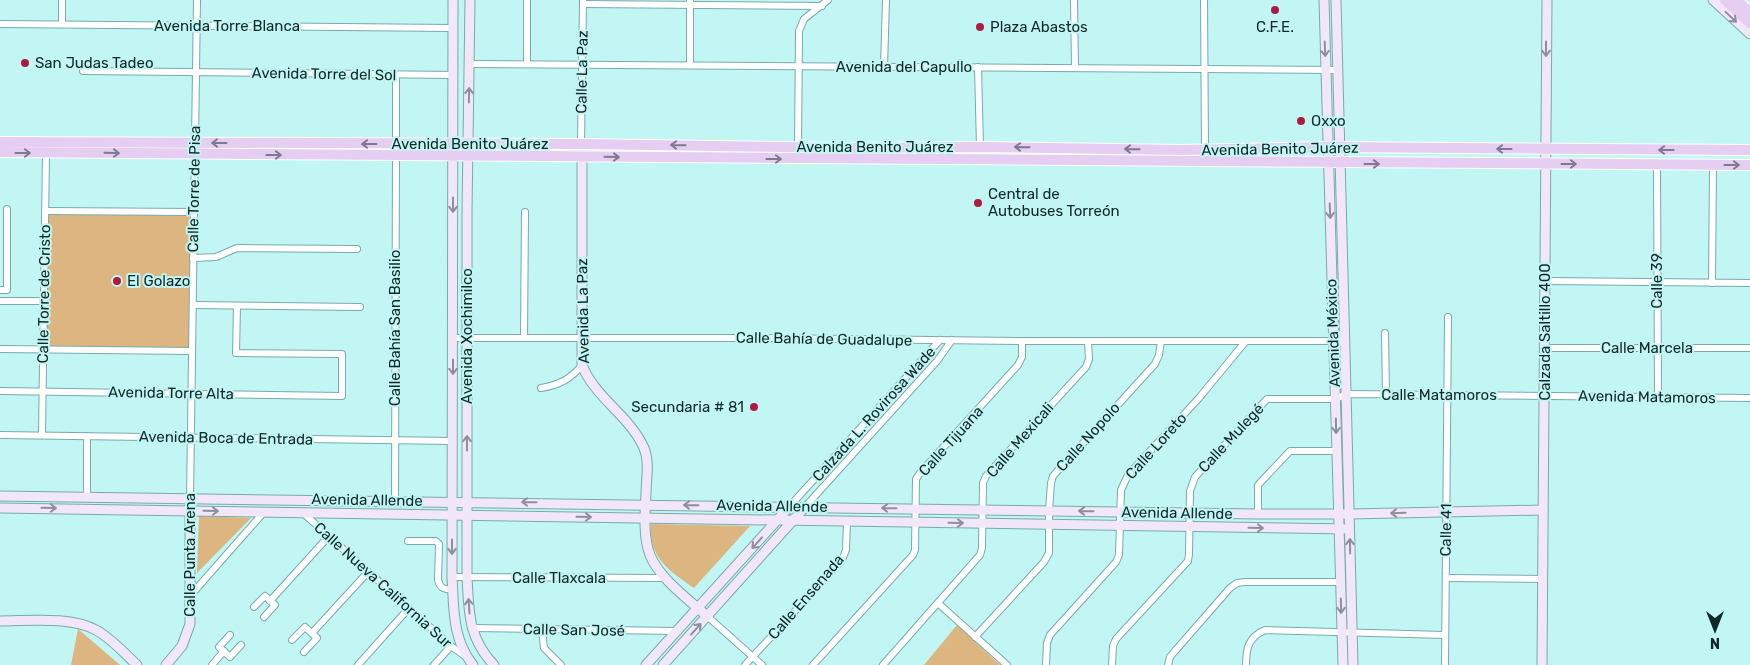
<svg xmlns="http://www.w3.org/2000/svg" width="1750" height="665" font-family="Rubik,sans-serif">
	<rect width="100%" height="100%" fill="#c1f6f4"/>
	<g fill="#ddb580">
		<path d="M 48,213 L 190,216 L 190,348 L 46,347 Z"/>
		<path d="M 199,516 L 251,518 L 197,573 Z"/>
		<path d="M 651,524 L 750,526 L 694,588 C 668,570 649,558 651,524 Z"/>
		<path d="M 957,625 L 1000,665 L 924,665 Z"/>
		<path d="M 78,629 L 120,665 L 71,665 Z"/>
	</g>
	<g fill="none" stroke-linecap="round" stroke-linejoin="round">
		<defs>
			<g id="street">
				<path d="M 527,0 L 527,64"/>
				<path d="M 1074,0 L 1075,68"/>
				<path d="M 1204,0 L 1205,149"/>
				<path d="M 583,4 L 822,6"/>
				<path d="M 0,24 L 453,28"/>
				<path d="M 62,24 L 62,0"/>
				<path d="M 469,64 L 1338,70"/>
				<path d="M 690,65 L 690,0"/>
				<path d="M 884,67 L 886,0"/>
				<path d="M 978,67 L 980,147"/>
				<path d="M 83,71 L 453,75"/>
				<path d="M 396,75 L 396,144"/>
				<path d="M 581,144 L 583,0"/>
				<path d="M 798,147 L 799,31 L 804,19 L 828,0"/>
				<path d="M 1657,165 L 1658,397"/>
				<path d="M 45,211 L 194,212"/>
				<path d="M 193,258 L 216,257 L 237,248 L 357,249"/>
				<path d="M 1545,281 L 1750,283"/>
				<path d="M 1712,283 L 1713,165"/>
				<path d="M 0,290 L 7,290 L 7,209"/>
				<path d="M 0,301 L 44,301"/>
				<path d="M 193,305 L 360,307"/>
				<path d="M 1385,333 L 1386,394"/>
				<path d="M 453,338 L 760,338 L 1022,341 L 1345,341"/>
				<path d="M 524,338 L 525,212"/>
				<path d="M 1544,348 L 1750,348"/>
				<path d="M 0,349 L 192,351"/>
				<path d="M 541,388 C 559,385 571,379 582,365"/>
				<path d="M 0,391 L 342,396 L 342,354 L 236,353 L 237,306"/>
				<path d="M 0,435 L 453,441"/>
				<path d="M 42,435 L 46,153"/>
				<path d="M 87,497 L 87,436"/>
				<path d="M 190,499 L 197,0"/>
				<path d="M 395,501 L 396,155"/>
				<path d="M 789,507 L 940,340"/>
				<path d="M 805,507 L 908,393 L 937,361 L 952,340"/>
				<path d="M 302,512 L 451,646 L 465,656"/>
				<path d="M 1258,514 L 1258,485 L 1290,451 L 1337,451"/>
				<path d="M 408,541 L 436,541 L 439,544 L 438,580 C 440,589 445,589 453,590"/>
				<path d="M 452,577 L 666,578"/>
				<path d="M 1446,578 L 1543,579"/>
				<path d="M 190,596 L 264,512"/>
				<path d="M 270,601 L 329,536"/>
				<path d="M 939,604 L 1007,665"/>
				<path d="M 254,607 L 265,596 L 275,605 L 264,617"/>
				<path d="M 707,616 L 762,665"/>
				<path d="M 471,628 L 676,631"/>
				<path d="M 542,629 L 544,648 L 561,665"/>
				<path d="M 312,633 L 368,572"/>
				<path d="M 230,635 L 219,647 L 230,657 L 241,645"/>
				<path d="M 975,637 L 1044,562 L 1049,553 L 1049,511 L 1051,483 L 1053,476 L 1155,364 L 1159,355 L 1161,341"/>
				<path d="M 292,640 L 305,627 L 317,638 L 304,652"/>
				<path d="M 212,665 L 224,651"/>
				<path d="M 358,665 L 409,608"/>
				<path d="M 434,665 L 451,646"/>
				<path d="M 745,665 L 842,560 L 846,550 L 847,521"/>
				<path d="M 813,665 L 913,555 L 915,550 L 916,479 L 920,473 L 1018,365 L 1022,357 L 1022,341"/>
				<path d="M 883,665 L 980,555 L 982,548 L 983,483 L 986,476 L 1086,367 L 1089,359 L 1088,341"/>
				<path d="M 1046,665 L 1047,643 L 1050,635 L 1116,562 L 1119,555 L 1121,490 L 1128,475 L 1199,398 L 1246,341"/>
				<path d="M 1112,665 L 1113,646 L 1116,639 L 1188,561 L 1189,554 L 1190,491 L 1195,477 L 1267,399 L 1336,399 L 1346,394 L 1750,398"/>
				<path d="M 1168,665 L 1170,657 L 1175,651 L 1230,588 L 1237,583 L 1245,582 L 1340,582"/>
				<path d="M 1246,665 C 1246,649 1248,637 1265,630 L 1445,635"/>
				<path d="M 1445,665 L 1448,317"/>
			</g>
			<g id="secondary">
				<path d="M 453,0 L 452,577 C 454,608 452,639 473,665"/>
				<path d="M 470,0 L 467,212 L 467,577 C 469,612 468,638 494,665"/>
				<path d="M 1324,0 L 1343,665"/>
				<path d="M 1336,0 L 1353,665"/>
				<path d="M 1713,0 L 1750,34"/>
				<path d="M 582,157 L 582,365 C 595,398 630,416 644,448 C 650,462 646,479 646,494 C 645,513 643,537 650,555 C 659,578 689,600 707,616"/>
				<path d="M 0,496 L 1258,514 L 1349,514 L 1543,510"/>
				<path d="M 0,508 L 1349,529"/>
				<path d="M 0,621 C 28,621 70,616 96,630 C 111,638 124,653 137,665"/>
				<path d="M 166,665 L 182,646 L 190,624 L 190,506"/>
				<path d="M 646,665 L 789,507"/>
				<path d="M 663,665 L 805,507"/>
				<path d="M 1542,665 L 1547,0"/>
			</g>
			<g id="primary">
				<path d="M 1725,0 L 1750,23"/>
				<path d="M 1737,0 L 1750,12"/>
				<path d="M 0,142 L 581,144 L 841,148 L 980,147 L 1181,150 L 1328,147 L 1750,150"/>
				<path d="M 0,152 L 1750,165"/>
			</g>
		</defs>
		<use href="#street" stroke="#78abaa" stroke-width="8"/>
		<use href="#secondary" stroke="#78abaa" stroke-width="11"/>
		<use href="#primary" stroke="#fff" stroke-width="12"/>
		<use href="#street" stroke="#fff" stroke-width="6"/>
		<use href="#secondary" stroke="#f2e6f9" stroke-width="9"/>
		<use href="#primary" stroke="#e6cdf2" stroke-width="10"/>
	</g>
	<defs><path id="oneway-shaft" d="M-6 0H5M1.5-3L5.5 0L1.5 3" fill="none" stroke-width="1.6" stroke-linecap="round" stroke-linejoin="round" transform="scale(1.25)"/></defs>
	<g stroke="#8d909a">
		<use href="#oneway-shaft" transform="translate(1731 17) rotate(43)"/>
		<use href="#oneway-shaft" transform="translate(1325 49) rotate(88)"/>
		<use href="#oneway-shaft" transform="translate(1546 49) rotate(90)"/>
		<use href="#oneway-shaft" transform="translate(469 95) rotate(-89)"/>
		<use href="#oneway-shaft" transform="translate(453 205) rotate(90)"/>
		<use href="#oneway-shaft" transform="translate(1330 211) rotate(88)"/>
		<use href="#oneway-shaft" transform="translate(453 367) rotate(90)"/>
		<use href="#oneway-shaft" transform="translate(1336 426) rotate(89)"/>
		<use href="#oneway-shaft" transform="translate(467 443) rotate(-90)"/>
		<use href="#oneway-shaft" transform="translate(529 502) rotate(-179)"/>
		<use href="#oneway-shaft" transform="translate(691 505) rotate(-179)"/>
		<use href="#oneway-shaft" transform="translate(49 508) rotate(1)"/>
		<use href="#oneway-shaft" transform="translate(889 508) rotate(-179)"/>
		<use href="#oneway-shaft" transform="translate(211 511) rotate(1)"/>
		<use href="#oneway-shaft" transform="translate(1086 511) rotate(-179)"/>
		<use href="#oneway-shaft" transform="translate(1398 513) rotate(178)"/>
		<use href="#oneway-shaft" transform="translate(584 517) rotate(1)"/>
		<use href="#oneway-shaft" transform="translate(956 523) rotate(1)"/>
		<use href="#oneway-shaft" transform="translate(1256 528) rotate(1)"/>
		<use href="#oneway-shaft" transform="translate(757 543) rotate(132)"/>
		<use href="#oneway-shaft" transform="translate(1350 546) rotate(-91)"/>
		<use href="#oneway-shaft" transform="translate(452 547) rotate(90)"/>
		<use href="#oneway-shaft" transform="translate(469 606) rotate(-94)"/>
		<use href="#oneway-shaft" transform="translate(1341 606) rotate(89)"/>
		<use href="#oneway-shaft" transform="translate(696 629) rotate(-48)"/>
	</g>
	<g stroke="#7c7a8c">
		<use href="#oneway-shaft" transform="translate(219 143) rotate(-180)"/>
		<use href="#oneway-shaft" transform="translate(369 144) rotate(-180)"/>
		<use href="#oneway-shaft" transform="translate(678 145) rotate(-179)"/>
		<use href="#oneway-shaft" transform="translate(1022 147) rotate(-179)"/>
		<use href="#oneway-shaft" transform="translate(1132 149) rotate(-179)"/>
		<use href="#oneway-shaft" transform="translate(1504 149) rotate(-180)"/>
		<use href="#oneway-shaft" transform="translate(1666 150) rotate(-180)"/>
		<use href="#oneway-shaft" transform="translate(23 153)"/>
		<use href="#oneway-shaft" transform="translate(112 153) rotate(1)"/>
		<use href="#oneway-shaft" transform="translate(274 155)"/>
		<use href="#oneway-shaft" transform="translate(612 157) rotate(1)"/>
		<use href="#oneway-shaft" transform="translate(774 159)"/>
		<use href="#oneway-shaft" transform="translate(1372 164)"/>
		<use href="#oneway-shaft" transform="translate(1569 164)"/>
		<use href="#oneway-shaft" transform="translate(1732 165)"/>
	</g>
	<g fill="#af1b40" stroke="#c1f6f4" stroke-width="2">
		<circle cx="1275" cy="10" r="5"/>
		<circle cx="980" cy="27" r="5"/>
		<circle cx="25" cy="63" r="5"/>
		<circle cx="1301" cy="121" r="5"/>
		<circle cx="978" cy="203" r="5"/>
		<circle cx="117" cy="281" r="5"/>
		<circle cx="754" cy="407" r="5"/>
	</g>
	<g text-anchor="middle" stroke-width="4" stroke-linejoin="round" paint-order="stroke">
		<g font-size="15" fill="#122727" stroke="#c1f6f4">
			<text x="227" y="31">Avenida Torre Blanca</text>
			<text x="904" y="72">Avenida del Capullo</text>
			<text transform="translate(582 72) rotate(-89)" y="5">Calle La Paz</text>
			<text transform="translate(324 74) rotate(1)" y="5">Avenida Torre del Sol</text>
			<text x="470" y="149">Avenida Benito Juárez</text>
			<text x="875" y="152">Avenida Benito Juárez</text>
			<text transform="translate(1280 149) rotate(-1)" y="5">Avenida Benito Juárez</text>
			<text transform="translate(194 189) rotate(-89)" y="5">Calle Torre de Pisa</text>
			<text transform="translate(1657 281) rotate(-90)" y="5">Calle 39</text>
			<text transform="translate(44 294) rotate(-89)" y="5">Calle Torre de Cristo</text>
			<text transform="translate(583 311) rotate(-91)" y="5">Avenida La Paz</text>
			<text transform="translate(395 328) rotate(-90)" y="5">Calle Bahía San Basilio</text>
			<text transform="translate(1545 332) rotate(-90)" y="5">Calzada Saltillo 400</text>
			<text transform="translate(1333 333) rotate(-92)" y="5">Avenida México</text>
			<text transform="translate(467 336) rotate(-90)" y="5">Avenida Xochimilco</text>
			<text transform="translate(824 339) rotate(1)" y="5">Calle Bahía de Guadalupe</text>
			<text x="1647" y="353">Calle Marcela</text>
			<text transform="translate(171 393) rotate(1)" y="5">Avenida Torre Alta</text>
			<text x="1439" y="400">Calle Matamoros</text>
			<text transform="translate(1647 397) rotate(1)" y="5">Avenida Matamoros</text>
			<text transform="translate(874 414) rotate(-48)" y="5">Calzada L. Rovirosa Wade</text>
			<text transform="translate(1088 437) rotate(-48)" y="5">Calle Nopolo</text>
			<text transform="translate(226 438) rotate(1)" y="5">Avenida Boca de Entrada</text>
			<text transform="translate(1231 438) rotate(-47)" y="5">Calle Mulegé</text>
			<text transform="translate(1020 440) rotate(-49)" y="5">Calle Mexicali</text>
			<text transform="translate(951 441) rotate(-48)" y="5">Calle Tijuana</text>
			<text transform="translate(1156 446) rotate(-48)" y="5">Calle Loreto</text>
			<text transform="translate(367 500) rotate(1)" y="5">Avenida Allende</text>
			<text transform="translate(772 506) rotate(1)" y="5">Avenida Allende</text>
			<text transform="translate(1177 513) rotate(1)" y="5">Avenida Allende</text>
			<text transform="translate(1446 530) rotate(-89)" y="5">Calle 41</text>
			<text transform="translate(190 555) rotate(-90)" y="5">Calle Punta Arena</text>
			<text x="559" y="583">Calle Tlaxcala</text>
			<text transform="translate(383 585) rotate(42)" y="5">Calle Nueva California Sur</text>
			<text transform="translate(806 597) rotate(-49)" y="5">Calle Ensenada</text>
			<text transform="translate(574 630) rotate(1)" y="5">Calle San José</text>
		</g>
		<g font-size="15" fill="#122727" stroke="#c1f6f4" text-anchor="start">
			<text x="990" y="32">Plaza Abastos</text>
			<text x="1275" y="32" text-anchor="middle">C.F.E.</text>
			<text x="35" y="68">San Judas Tadeo</text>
			<text x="1311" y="126">Oxxo</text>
			<text x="988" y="199">Central de<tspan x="988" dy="17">Autobuses Torreón</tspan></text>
			<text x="127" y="286">El Golazo</text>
			<text x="744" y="412" text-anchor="end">Secundaria # 81</text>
		</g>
	</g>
	<g transform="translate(1715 630) rotate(180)" stroke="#c1f6f4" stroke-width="4" paint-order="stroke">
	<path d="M0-4L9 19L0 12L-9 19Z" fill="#122727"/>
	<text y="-8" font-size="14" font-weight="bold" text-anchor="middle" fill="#122727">N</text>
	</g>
</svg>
